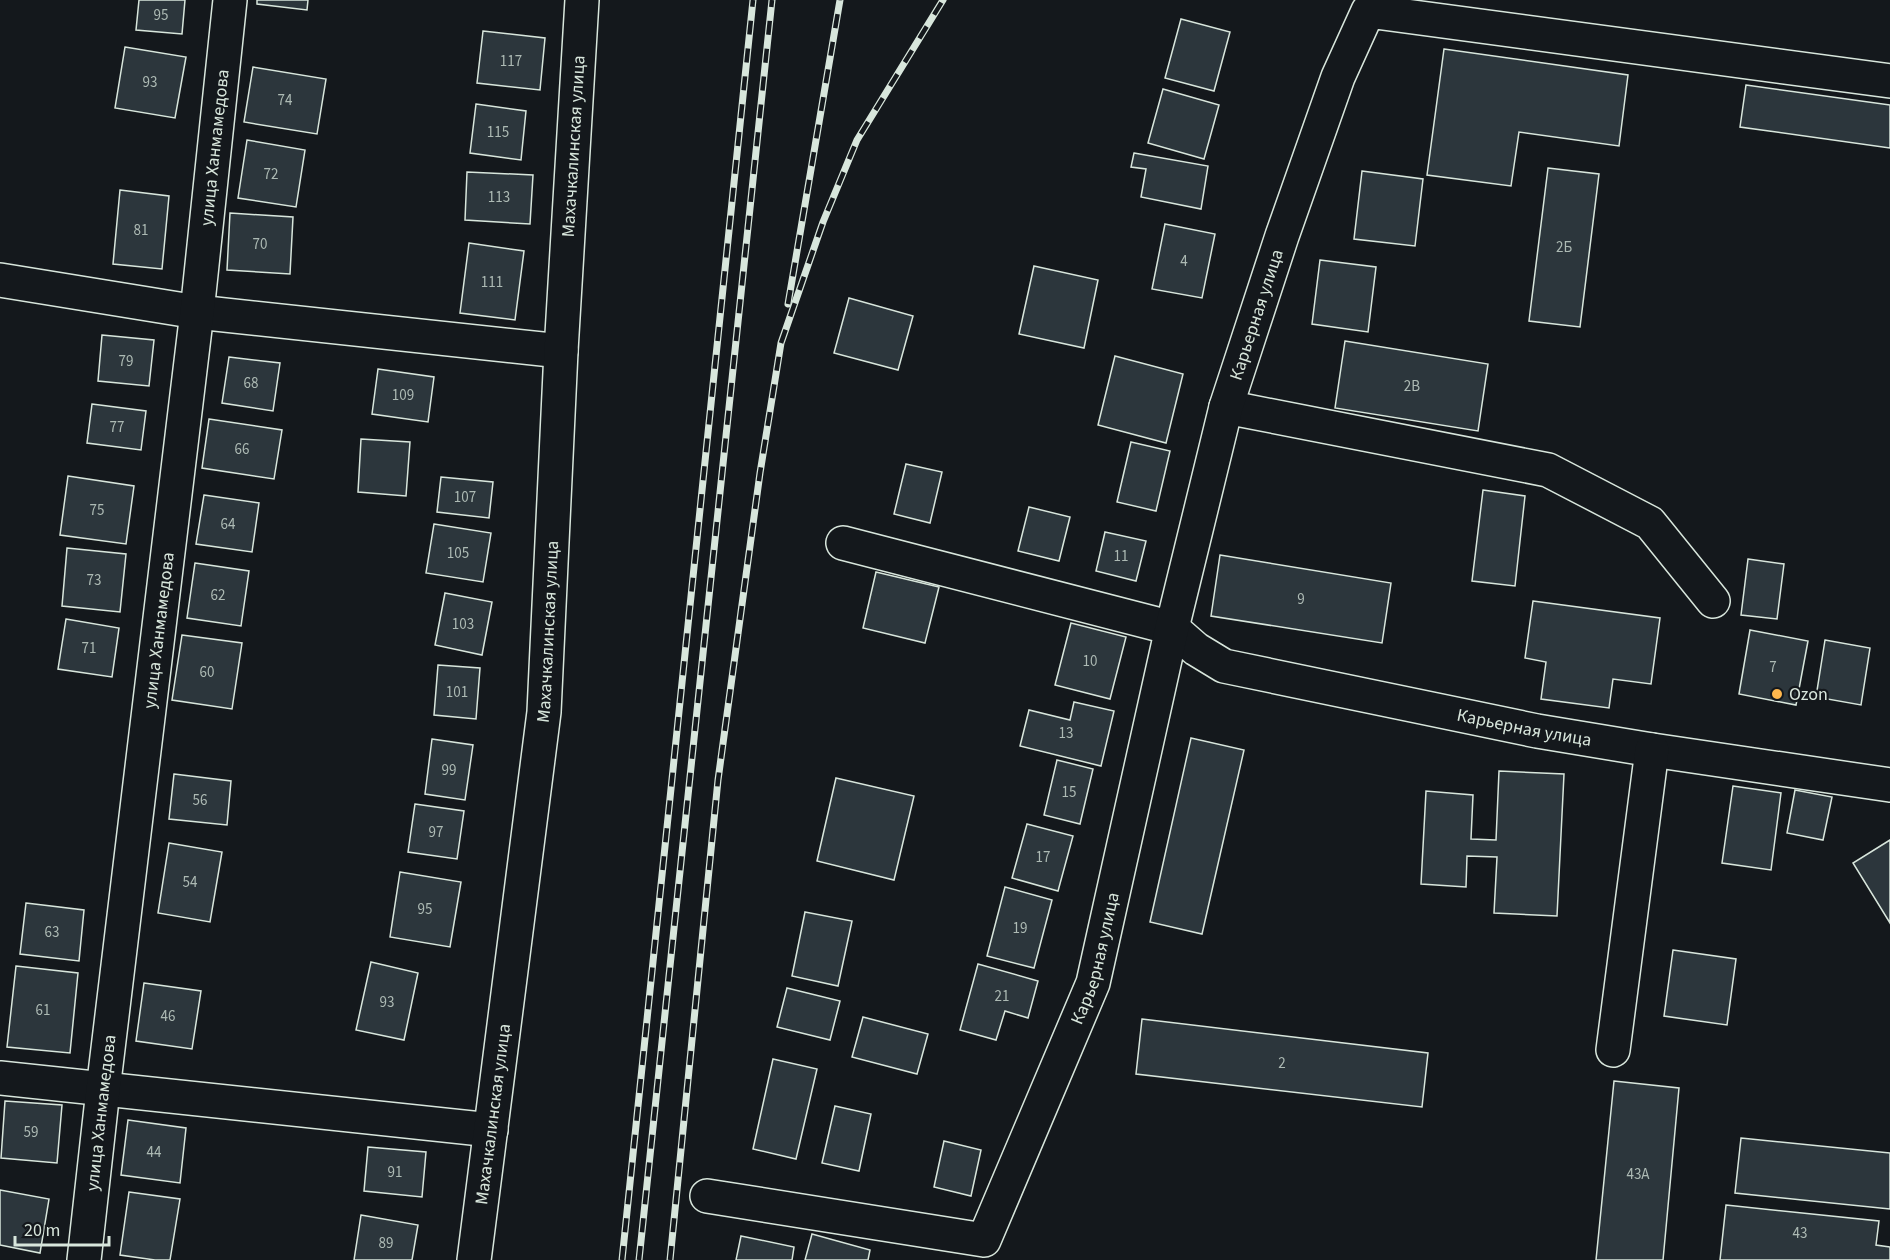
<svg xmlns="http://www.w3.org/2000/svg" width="1890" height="1260" font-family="'Source Sans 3',sans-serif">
	<rect width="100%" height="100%" fill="#14181c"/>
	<g fill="#2c363c" stroke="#d8e6dc" stroke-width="1.5">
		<path d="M 139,0 L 185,0 L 182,34 L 136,30 Z"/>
		<path d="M 257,0 L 308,0 L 307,10 L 257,4 Z"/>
		<path d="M 1181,19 L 1230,32 L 1214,91 L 1165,78 Z"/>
		<path d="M 483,31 L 545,38 L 540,90 L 477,83 Z"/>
		<path d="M 125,47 L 186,57 L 175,118 L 115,108 Z"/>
		<path d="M 1444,49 L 1628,75 L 1619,146 L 1519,132 L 1511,186 L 1427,175 Z"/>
		<path d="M 253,67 L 326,79 L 317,134 L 244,122 Z"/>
		<path d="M 1746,85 L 1890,105 L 1890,148 L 1740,127 Z"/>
		<path d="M 1163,89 L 1219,105 L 1204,159 L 1148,143 Z"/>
		<path d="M 476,104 L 526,111 L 521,160 L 470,153 Z"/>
		<path d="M 247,140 L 305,150 L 296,207 L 238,198 Z"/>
		<path d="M 1134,153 L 1208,166 L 1201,209 L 1141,197 L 1146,169 L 1131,167 Z"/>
		<path d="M 1548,168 L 1599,174 L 1580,327 L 1529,321 Z"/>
		<path d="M 1362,171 L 1423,179 L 1415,246 L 1354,239 Z"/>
		<path d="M 467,172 L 533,175 L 530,224 L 465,220 Z"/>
		<path d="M 120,190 L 169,196 L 162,269 L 113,264 Z"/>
		<path d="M 230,213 L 293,217 L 290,274 L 227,270 Z"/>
		<path d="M 1165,224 L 1215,234 L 1202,298 L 1152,289 Z"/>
		<path d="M 469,243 L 524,251 L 515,320 L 460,313 Z"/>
		<path d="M 1320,260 L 1376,267 L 1368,332 L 1312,324 Z"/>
		<path d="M 1034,266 L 1098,280 L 1084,348 L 1019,334 Z"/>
		<path d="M 849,298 L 913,316 L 898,370 L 834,353 Z"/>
		<path d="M 102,335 L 154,340 L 149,386 L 98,381 Z"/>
		<path d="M 1345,341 L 1488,364 L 1478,431 L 1335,408 Z"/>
		<path d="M 1115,356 L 1183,374 L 1166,443 L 1098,425 Z"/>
		<path d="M 229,357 L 280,363 L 273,411 L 222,403 Z"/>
		<path d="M 378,369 L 434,377 L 428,422 L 372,414 Z"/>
		<path d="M 92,404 L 146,411 L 141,450 L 87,443 Z"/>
		<path d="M 209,419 L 282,430 L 274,479 L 202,468 Z"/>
		<path d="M 361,439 L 410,442 L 406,496 L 358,492 Z"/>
		<path d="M 1131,442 L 1170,451 L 1156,511 L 1117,502 Z"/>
		<path d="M 906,464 L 942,472 L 930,523 L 894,514 Z"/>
		<path d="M 68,476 L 134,486 L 126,544 L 60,535 Z"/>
		<path d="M 441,477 L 493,482 L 489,518 L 437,512 Z"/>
		<path d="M 1483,490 L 1525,496 L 1515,586 L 1472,581 Z"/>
		<path d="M 204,495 L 259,503 L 252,552 L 196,544 Z"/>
		<path d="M 1029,507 L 1070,517 L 1059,561 L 1018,551 Z"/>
		<path d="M 434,524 L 491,533 L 483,582 L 426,573 Z"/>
		<path d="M 1105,532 L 1146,541 L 1136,581 L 1096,571 Z"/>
		<path d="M 67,548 L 126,554 L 120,612 L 62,606 Z"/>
		<path d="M 1220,555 L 1391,583 L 1382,643 L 1211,616 Z"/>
		<path d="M 1748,559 L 1784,564 L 1777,619 L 1741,615 Z"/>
		<path d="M 195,563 L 249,571 L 241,626 L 187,618 Z"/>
		<path d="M 876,572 L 939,587 L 925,643 L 863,628 Z"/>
		<path d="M 445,593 L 492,602 L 482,655 L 435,645 Z"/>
		<path d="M 1533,601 L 1660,618 L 1651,684 L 1613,679 L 1609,708 L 1541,699 L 1546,662 L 1525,658 Z"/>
		<path d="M 66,619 L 119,628 L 112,677 L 58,669 Z"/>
		<path d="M 1071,623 L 1126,637 L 1110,699 L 1055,685 Z"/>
		<path d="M 1750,630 L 1808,641 L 1796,705 L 1739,694 Z"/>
		<path d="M 182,635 L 242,643 L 232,709 L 172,700 Z"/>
		<path d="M 1825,640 L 1870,648 L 1861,705 L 1816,697 Z"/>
		<path d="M 438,665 L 480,668 L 476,719 L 434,715 Z"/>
		<path d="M 1074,702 L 1114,711 L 1101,766 L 1020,746 L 1029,710 L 1070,720 Z"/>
		<path d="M 1191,738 L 1244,750 L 1202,934 L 1150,922 Z"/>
		<path d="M 432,739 L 473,745 L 465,800 L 425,794 Z"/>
		<path d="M 1057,760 L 1093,769 L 1080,824 L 1044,815 Z"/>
		<path d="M 1499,771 L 1564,774 L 1557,916 L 1494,913 L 1497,857 L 1467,856 L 1466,887 L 1421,884 L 1426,791 L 1473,795 L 1471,839 L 1496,840 Z"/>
		<path d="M 174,774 L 231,781 L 227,825 L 169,819 Z"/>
		<path d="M 836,778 L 914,796 L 894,880 L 817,861 Z"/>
		<path d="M 1733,786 L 1781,793 L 1771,870 L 1722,863 Z"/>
		<path d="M 1795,790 L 1832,797 L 1823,840 L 1787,833 Z"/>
		<path d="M 415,804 L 464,811 L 457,859 L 408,852 Z"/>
		<path d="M 1027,824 L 1073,836 L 1058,891 L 1012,878 Z"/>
		<path d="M 1890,840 L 1890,923 L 1853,863 Z"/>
		<path d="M 169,843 L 222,852 L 210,922 L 158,913 Z"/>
		<path d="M 400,872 L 461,882 L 450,947 L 390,937 Z"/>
		<path d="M 1005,887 L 1052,900 L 1034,968 L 987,956 Z"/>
		<path d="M 26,903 L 84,910 L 79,961 L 20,954 Z"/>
		<path d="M 805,912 L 852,921 L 838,986 L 792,976 Z"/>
		<path d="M 1673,950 L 1736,959 L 1727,1025 L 1664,1016 Z"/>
		<path d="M 371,962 L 418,973 L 404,1040 L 356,1030 Z"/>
		<path d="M 978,964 L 1038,981 L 1028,1018 L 1005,1011 L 996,1040 L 960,1030 Z"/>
		<path d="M 16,966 L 78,973 L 70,1053 L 7,1047 Z"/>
		<path d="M 144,983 L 201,991 L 192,1049 L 136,1041 Z"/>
		<path d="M 787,988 L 840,1001 L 830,1040 L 777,1027 Z"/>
		<path d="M 863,1017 L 928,1034 L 917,1074 L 852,1057 Z"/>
		<path d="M 1142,1019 L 1428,1053 L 1422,1107 L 1136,1074 Z"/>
		<path d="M 773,1059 L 817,1069 L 796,1159 L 753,1149 Z"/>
		<path d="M 1614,1081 L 1679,1088 L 1663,1260 L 1596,1260 Z"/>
		<path d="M 5,1101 L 62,1105 L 57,1163 L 1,1158 Z"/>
		<path d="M 835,1106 L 871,1114 L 859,1171 L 822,1163 Z"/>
		<path d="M 128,1120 L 186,1128 L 180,1183 L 121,1175 Z"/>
		<path d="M 1741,1138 L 1890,1153 L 1890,1209 L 1735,1193 Z"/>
		<path d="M 944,1141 L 981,1150 L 971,1196 L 934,1187 Z"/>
		<path d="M 368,1147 L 426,1152 L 422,1197 L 364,1191 Z"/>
		<path d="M 0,1190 L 49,1199 L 40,1253 L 0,1245 Z"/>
		<path d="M 129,1192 L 180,1199 L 170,1260 L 155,1260 L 120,1255 Z"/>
		<path d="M 1726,1205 L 1879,1221 L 1876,1245 L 1890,1247 L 1890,1260 L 1720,1260 Z"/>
		<path d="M 361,1215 L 418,1225 L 412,1260 L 354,1260 Z"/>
		<path d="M 812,1234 L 870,1250 L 868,1260 L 805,1260 Z"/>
		<path d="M 741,1236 L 794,1247 L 792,1260 L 736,1260 Z"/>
	</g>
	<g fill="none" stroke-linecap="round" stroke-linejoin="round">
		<defs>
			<g id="minor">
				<path d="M 0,280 L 197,312 L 561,351"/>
				<path d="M 1226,407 L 1548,470 L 1650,523 L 1713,601"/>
				<path id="s1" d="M 843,543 L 1172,628 L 1196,649 L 1224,666 L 1537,731 L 1652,750 L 1890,785"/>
				<path d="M 1613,1050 L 1652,750"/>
				<path d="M 0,1078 L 491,1130"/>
				<path id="s2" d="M 707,1196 L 984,1240 L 1093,983 L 1172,628 L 1226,407 L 1282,236 L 1338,77 L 1368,11 L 1890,81"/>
				<path id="s3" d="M 84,1260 L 103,1090 L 197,312 L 230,0"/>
				<path id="s4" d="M 474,1260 L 544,712 L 561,351 L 582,0"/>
			</g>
		</defs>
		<use href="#minor" stroke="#d8e6dc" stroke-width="36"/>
		<use href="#minor" stroke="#14181c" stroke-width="33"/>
		<defs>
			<g id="rail">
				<path d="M 788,304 L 840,0"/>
				<path d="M 622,1260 L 753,0"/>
				<path d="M 639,1260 L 772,0"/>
				<path d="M 670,1260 L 718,780 L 760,473 L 781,343 L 823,222 L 857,140 L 943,0"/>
			</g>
		</defs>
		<use href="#rail" stroke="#d8e6dc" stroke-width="7"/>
		<use href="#rail" stroke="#14181c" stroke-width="4.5" stroke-dasharray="14" stroke-linecap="butt"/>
	</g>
	<circle fill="#ffb74d" stroke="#14181c" stroke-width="2" cx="1777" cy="694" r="6"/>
	<g text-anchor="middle" stroke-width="4.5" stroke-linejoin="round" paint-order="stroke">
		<g font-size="15" fill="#adbab4">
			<text x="161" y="20">95</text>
			<text x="511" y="66">117</text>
			<text x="150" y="87">93</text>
			<text x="285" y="105">74</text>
			<text x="498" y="137">115</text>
			<text x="271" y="179">72</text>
			<text x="499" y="202">113</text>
			<text x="141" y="235">81</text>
			<text x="260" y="249">70</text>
			<text x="1564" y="252">2Б</text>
			<text x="1184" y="266">4</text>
			<text x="492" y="287">111</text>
			<text x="126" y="366">79</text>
			<text x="251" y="388">68</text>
			<text x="1412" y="391">2В</text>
			<text x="403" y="400">109</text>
			<text x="117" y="432">77</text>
			<text x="242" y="454">66</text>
			<text x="465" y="502">107</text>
			<text x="97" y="515">75</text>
			<text x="228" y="529">64</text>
			<text x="458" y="558">105</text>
			<text x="1121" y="561">11</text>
			<text x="94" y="585">73</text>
			<text x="218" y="600">62</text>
			<text x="1301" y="604">9</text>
			<text x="463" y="629">103</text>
			<text x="89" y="653">71</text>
			<text x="1090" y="666">10</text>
			<text x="1773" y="672">7</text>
			<text x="207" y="677">60</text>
			<text x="457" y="697">101</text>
			<text x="1066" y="738">13</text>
			<text x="449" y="775">99</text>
			<text x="1069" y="797">15</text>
			<text x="200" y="805">56</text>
			<text x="436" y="837">97</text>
			<text x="1043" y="862">17</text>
			<text x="190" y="887">54</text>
			<text x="425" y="914">95</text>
			<text x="1020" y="933">19</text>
			<text x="52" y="937">63</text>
			<text x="1002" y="1001">21</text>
			<text x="387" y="1007">93</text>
			<text x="43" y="1015">61</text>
			<text x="168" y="1021">46</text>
			<text x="1282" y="1068">2</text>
			<text x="31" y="1137">59</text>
			<text x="154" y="1157">44</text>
			<text x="395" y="1177">91</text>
			<text x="1638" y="1179">43А</text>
			<text x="1800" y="1238">43</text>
			<text x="386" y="1248">89</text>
		</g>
		<g font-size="18" fill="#d8e6dc" stroke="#14181c">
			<text dy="6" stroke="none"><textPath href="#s4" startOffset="1119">Махачкалинская улица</textPath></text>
			<text dy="6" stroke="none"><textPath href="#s3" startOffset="1120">улица Ханмамедова</textPath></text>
			<text dy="6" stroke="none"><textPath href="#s2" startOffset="1248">Карьерная улица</textPath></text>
			<text dy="6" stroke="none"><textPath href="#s3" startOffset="634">улица Ханмамедова</textPath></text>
			<text dy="6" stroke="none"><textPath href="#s4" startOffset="633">Махачкалинская улица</textPath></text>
			<text dy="6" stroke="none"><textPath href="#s1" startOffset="711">Карьерная улица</textPath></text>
			<text dy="6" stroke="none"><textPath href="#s2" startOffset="584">Карьерная улица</textPath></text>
			<text dy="6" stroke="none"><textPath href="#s3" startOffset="148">улица Ханмамедова</textPath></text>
			<text dy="6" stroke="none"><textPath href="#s4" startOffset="147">Махачкалинская улица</textPath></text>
		</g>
		<g font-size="18" fill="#d8e6dc" stroke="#14181c" text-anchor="start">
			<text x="1789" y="700">Ozon</text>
		</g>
	</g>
	<path d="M15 1236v9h94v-9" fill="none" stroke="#d8e6dc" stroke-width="3"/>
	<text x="24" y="1236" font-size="18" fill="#d8e6dc" stroke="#14181c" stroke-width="4.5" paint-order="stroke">20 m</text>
</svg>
